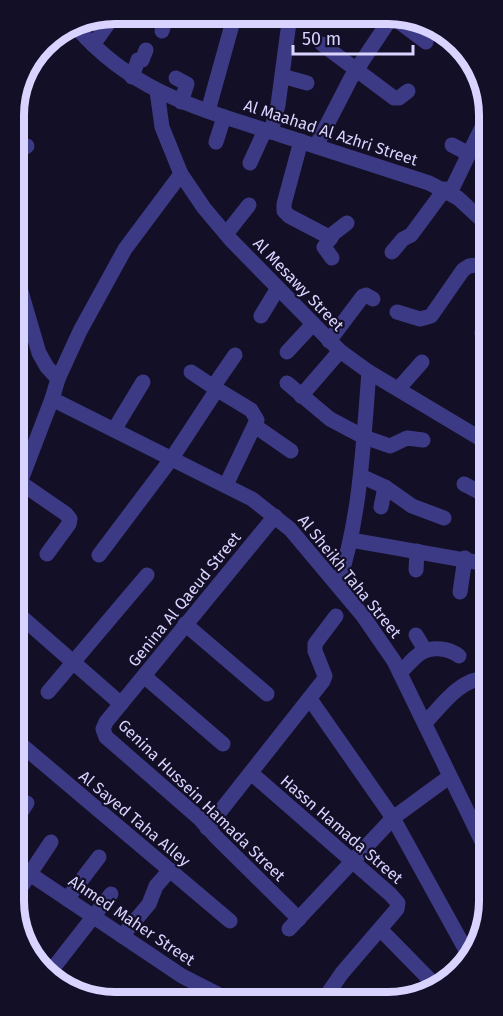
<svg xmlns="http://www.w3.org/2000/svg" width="503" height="1016" font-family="'Fira Sans',sans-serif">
	<rect width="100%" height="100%" fill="#130f26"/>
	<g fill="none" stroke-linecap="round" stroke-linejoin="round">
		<g stroke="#3d3a85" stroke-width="15">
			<path d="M 390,15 L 426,42"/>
			<path d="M 77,28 C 135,94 201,109 281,135 C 330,151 380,167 429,183 L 458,198 L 485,223"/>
			<path d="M 162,31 L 167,14"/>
			<path d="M 452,38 L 457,42"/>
			<path d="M 322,44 L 394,98 L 399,98 L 408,91"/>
			<path d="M 93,45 L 115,14"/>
			<path d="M 282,76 L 307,83"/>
			<path d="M 132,77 L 138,60 L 142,60 L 146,50"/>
			<path d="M 176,78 L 187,84 L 181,102"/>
			<path d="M 157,91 L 162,127 L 181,174 L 204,208 L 231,240 L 340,351 L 369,372 L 486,442"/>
			<path d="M 208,111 L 235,14"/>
			<path d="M 271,132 L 278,105 L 290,15"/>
			<path d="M 301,141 L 284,204 L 284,211 L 289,216 L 331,238"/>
			<path d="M 216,142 L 224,117"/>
			<path d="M 452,145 L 469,154"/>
			<path d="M 316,146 L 351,78 L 393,15"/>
			<path d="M 15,154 L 27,146"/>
			<path d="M 250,163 L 265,130"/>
			<path d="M 450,193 L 484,123"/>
			<path d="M 226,234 L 249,205"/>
			<path d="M 392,252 L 403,239 L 411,235 L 445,189"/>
			<path d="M 332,258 L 324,247 L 334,233 L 347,223"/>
			<path d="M 15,271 L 39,353 L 47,367 L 58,379"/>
			<path d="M 397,312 L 420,319 L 431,316 L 463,270 L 469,266 L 485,264"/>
			<path d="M 261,316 L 278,288"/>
			<path d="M 482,333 L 486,336"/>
			<path d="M 329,341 L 363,296 L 366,295 L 373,299"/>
			<path d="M 287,352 L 313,324"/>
			<path d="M 191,372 L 218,390"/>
			<path d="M 287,383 L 330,419 L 364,437 L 390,446 L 407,438 L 423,440"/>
			<path d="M 213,387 L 235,355"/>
			<path d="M 399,388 L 422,362"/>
			<path d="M 301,396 L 340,351"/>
			<path d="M 52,399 L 252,499 L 290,529 L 363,616 L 394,661 L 489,856"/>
			<path d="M 255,426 L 291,451"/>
			<path d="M 114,430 L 143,382"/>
			<path d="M 361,476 L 385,487 L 412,506 L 444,518"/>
			<path d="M 21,483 L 66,514 L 70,519 L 69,524 L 47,554"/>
			<path d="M 464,484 L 487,496"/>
			<path d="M 16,493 L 52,399 L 58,379 L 80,331 L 125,249 L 181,174"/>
			<path d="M 381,507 L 385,487"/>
			<path d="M 275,516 L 106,722 L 103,729 L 106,737 L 199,818 L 217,838 L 299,919"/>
			<path d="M 351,540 L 487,564"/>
			<path d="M 99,555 L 172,458 L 214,394 L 218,390 L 251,410 L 257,420 L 226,485"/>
			<path d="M 416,570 L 417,551"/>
			<path d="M 338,585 C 361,516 363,444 369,372"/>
			<path d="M 460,592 L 465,558"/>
			<path d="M 17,613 L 121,704"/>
			<path d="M 185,624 L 267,694"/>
			<path d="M 416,635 L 425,650"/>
			<path d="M 400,673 C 414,659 420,647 441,649 C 448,650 453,651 459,656"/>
			<path d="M 144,676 L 223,744"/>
			<path d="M 48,692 L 147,575"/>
			<path d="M 310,699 L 393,818 L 468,954"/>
			<path d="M 425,723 C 443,704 460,678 488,678"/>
			<path d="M 18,742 L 230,921"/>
			<path d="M 251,773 L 390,894 L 398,903 L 397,909 L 342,973 L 324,999"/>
			<path d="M 18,817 L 27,803"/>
			<path d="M 207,828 L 323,681 L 325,676 L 315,651 L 315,644 L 336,616"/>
			<path d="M 18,866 L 182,976 L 229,1000"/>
			<path d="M 19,890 L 51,842"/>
			<path d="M 67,899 L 99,857"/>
			<path d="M 289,929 L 393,818 L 449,777"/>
			<path d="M 380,929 L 436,986"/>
			<path d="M 122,936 L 149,904 L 156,886 L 170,870"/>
			<path d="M 47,976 L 111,894"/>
		</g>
	</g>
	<g text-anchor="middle" stroke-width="4.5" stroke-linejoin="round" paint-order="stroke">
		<g font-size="16" fill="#d9d4ff" stroke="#130f26">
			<text transform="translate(331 132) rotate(18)" y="6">Al Maahad Al Azhri Street</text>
			<text transform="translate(299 284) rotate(46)" y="6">Al Mesawy Street</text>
			<text transform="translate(350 576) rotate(51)" y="6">Al Sheikh Taha Street</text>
			<text transform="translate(184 599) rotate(-51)" y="6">Genina Al Qaeud Street</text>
			<text transform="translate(202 800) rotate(44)" y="6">Genina Hussein Hamada Street</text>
			<text transform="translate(135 818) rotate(40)" y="6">Al Sayed Taha Alley</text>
			<text transform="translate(342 829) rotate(41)" y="6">Hassn Hamada Street</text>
			<text transform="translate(132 920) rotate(34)" y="6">Ahmed Maher Street</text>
		</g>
	</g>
	<path d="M0 0H503V1016H0ZM115 24H388A91 91 0 0 1 479 115V901A91 91 0 0 1 388 992H115A91 91 0 0 1 24 901V115A91 91 0 0 1 115 24Z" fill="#130f26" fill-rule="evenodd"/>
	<path fill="none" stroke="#d9d4ff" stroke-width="8" d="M115 24H388A91 91 0 0 1 479 115V901A91 91 0 0 1 388 992H115A91 91 0 0 1 24 901V115A91 91 0 0 1 115 24Z"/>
	<path d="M293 45v9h120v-9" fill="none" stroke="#d9d4ff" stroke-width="3"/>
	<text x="302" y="45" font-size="18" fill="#d9d4ff" stroke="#130f26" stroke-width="4.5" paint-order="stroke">50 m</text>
</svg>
